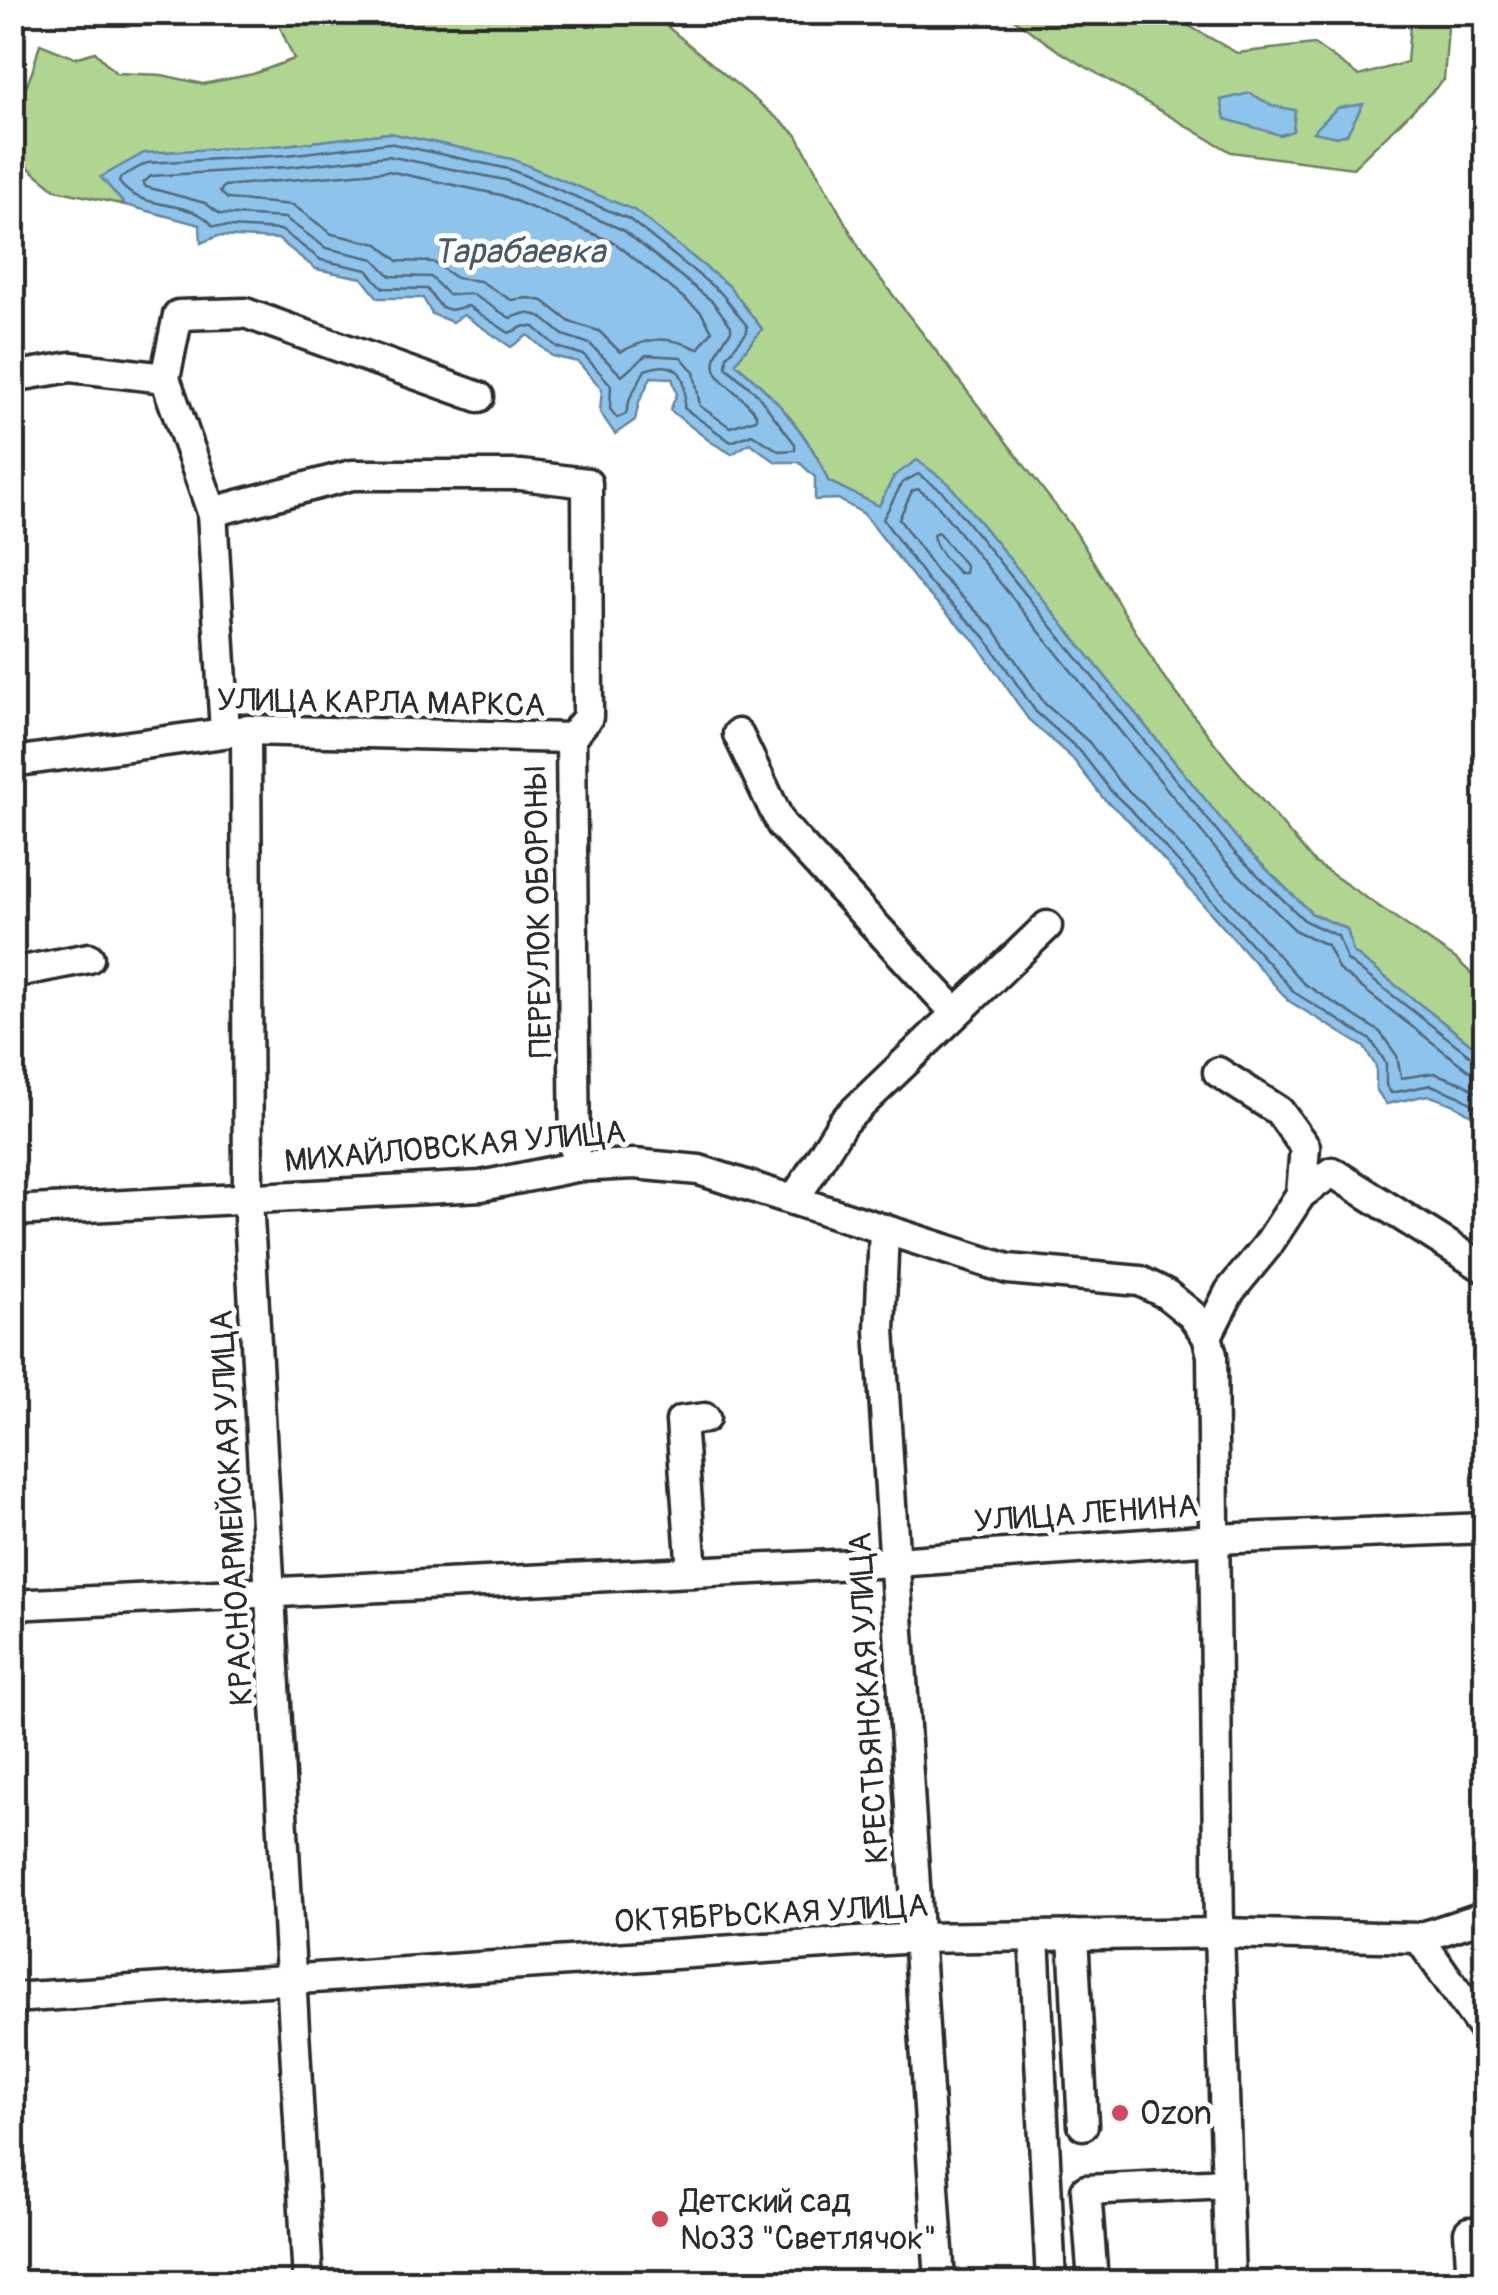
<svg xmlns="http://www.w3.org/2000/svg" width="1498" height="2295" font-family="Pangolin,sans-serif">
	<rect width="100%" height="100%" fill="#fff"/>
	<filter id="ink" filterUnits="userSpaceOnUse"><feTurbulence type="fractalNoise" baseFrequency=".01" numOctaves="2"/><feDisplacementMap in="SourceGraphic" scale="20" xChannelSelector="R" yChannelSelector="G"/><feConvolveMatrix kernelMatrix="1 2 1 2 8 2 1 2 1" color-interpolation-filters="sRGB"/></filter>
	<g filter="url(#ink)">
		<g fill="#b0d591" stroke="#6e805e" stroke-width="2.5">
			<path d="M 274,13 L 651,13 L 796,134 L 866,260 L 1075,531 L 1160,672 L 1227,759 L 1314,862 L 1456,959 L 1485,986 L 1485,1055 L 1353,952 L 1347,929 L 1312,914 L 1243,846 L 948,483 L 894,476 L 879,506 L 828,481 C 812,438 771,391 734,363 L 762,329 L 729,286 L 390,133 L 286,145 L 101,177 L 125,205 L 56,190 L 13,155 L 13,119 L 32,72 L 40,44 L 75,58 L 95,52 L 116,73 L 162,75 L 203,84 L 253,74 L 294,59 Z"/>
			<path d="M 1005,13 L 1166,13 L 1237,53 L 1314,44 L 1359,76 L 1407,62 L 1411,13 L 1449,13 L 1444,80 L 1353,168 L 1231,152 L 1057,50 Z"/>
		</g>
		<g fill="#8ec4ec" stroke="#66879f" stroke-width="2.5">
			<path d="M 1250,93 L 1273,106 L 1295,110 L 1293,131 L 1280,135 L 1225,119 L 1221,100 Z"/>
			<path d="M 1363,104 L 1347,134 L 1337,137 L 1313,132 L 1337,108 Z"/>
			<path d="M 390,133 L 512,159 L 634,210 L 729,286 L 762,329 L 735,363 C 771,392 811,437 828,481 L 879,506 L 894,476 L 917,460 L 948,483 L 1243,846 L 1312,914 L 1347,929 L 1353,952 L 1485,1055 L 1485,1124 L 1455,1105 L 1428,1095 L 1386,1104 L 1376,1089 L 1376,1066 L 1364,1047 L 1289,1001 L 1128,820 L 1103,798 L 1073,759 L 1028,719 L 976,642 L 921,587 L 864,514 L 838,499 L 815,500 L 815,477 L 799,462 L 776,462 L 750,443 L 732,454 L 711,442 L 670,410 L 677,394 L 672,378 L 651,377 L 639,402 L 635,420 L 615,434 L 600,412 L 602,389 L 578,362 L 552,356 L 528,335 L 511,347 L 464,315 L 452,322 L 432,314 L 423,298 L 378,298 L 362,278 L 316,269 L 278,239 L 218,236 L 201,243 L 200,225 L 125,205 L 101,177 L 144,153 L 286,145 Z"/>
		</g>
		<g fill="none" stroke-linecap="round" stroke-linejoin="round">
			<g stroke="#536878" stroke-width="2.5">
				<path d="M 389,143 L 509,169 L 629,219 L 721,293 L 747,326 L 747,332 L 727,356 L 726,367 L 756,393 L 795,444 L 795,450 L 779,451 L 752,434 L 731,442 L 684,408 C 688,379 681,357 645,370 L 630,398 L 626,414 L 617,418 L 610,409 L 611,385 L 584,355 L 557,347 L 534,327 L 525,326 L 509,333 L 468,306 L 451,310 L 441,307 L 427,289 L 383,288 L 367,270 L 321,260 L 281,230 L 213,226 C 191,197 141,213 119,182 L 121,177 L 147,163 L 287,155 Z"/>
				<path d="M 388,156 L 505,180 L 623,230 L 713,302 L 731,326 L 731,331 C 692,380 731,378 756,414 L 756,419 L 730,427 L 700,406 L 694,372 L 681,357 L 646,355 L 622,376 L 590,344 L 563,335 L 540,316 L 526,313 L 510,318 L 472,294 L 448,295 L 431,277 L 390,276 L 374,259 L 326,248 L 285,218 L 220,214 L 205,203 L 146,187 L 143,183 L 151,176 L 288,167 Z"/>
				<path d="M 388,171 L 501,195 L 615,243 L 701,312 L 712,331 L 698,349 C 666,335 650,337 620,352 L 599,331 L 570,322 L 543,301 L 529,298 L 511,300 L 480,281 L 456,278 L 433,262 L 398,261 L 378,244 L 332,234 L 293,205 L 228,199 L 220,192 L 224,186 Z"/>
				<path d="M 938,532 L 966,566 L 965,573 L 959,573 C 949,563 934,548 933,534 Z"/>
				<path d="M 1486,1062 L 1476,1060 L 1347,960 L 1338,936 L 1305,921 L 1235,853 L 942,491 L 918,474 L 902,483 L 883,519 L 928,581 L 984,636 L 1036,712 L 1080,751 L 1111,791 L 1135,814 L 1295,993 L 1371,1040 L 1386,1063 L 1386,1085 L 1391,1093 L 1431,1085 L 1459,1096 L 1486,1112"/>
				<path d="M 1486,1075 L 1468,1070 L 1339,970 L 1327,945 L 1296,931 L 1226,862 L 933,500 L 918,489 L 912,491 L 899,519 L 938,573 L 994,629 L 1045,704 L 1089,742 L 1120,783 L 1144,805 L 1303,983 L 1380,1032 L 1397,1056 L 1401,1078 L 1434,1073 L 1464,1084 L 1486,1098"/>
			</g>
			<defs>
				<g id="minor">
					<path d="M 12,377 L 71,367 L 165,378"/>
					<path d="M 212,512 L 352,475 L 521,475 L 587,483 L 588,717 L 571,738 L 575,1167"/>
					<path d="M 246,730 L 248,1199 L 308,2282"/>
					<path d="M 225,732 L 212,512 L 165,378 L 178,315 L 245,313 L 479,397"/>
					<path d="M 738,734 L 781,824 L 956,1013"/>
					<path d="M 12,762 L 246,730 L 571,738"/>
					<path d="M 12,973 L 89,958"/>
					<path d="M 1301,1194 L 1332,1172 L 1486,1269"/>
					<path d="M 794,1200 L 843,1122 L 1047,926"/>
					<path d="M 12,1211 L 481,1186 L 575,1167 L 634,1164 L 699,1170 L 1008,1269 L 1140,1281 L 1166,1294 L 1192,1315 L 1207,1336 L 1212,1355 L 1219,1933 L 1230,2282"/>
					<path d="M 884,1229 L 880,1330 L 940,2282"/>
					<path d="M 1207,1336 L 1230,1291 L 1267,1246 L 1301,1194 L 1305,1147 L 1279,1111 L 1218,1072"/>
					<path d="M 692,1572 L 681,1421 L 705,1418"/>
					<path d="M 12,1605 L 896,1562 L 1215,1539 L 1486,1528"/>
					<path d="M 1073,1935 L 1083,2125"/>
					<path d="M 1034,1936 L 1051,2282"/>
					<path d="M 1419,1938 L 1486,2033"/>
					<path d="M 12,1998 L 916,1938 L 1219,1933 L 1419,1938 L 1486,1916"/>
					<path d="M 1469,2232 L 1472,2282"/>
					<path d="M 1093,2282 L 1086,2190 L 1227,2183"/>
				</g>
			</defs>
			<use href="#minor" stroke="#2b2b2b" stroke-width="35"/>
			<use href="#minor" stroke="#fff" stroke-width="28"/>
		</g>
	</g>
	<g fill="#d1495b" stroke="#fff" stroke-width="4">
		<circle cx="1120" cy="2113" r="10"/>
		<circle cx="660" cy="2219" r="10"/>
	</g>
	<g text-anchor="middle" stroke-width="10" stroke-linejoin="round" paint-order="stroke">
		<g font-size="32" fill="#2b2b2b" stroke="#fff">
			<text transform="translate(381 702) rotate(1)" y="11">УЛИЦА КАРЛА МАРКСА</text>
			<text transform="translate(538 912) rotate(-91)" y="11">ПЕРЕУЛОК ОБОРОНЫ</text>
			<text transform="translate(455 1146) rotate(-5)" y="11">МИХАЙЛОВСКАЯ УЛИЦА</text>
			<text transform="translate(231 1508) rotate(-93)" y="11">КРАСНОАРМЕЙСКАЯ УЛИЦА</text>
			<text transform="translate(1086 1513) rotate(-4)" y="11">УЛИЦА ЛЕНИНА</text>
			<text transform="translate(868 1698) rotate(-93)" y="11">КРЕСТЬЯНСКАЯ УЛИЦА</text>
			<text transform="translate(771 1913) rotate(-3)" y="11">ОКТЯБРЬСКАЯ УЛИЦА</text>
		</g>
		<g font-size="32" fill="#2b2b2b" stroke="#fff" text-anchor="start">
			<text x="1140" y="2124">Ozon</text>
			<text x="680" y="2212">Детский сад<tspan x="680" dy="37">№33 "Светлячок"</tspan></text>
		</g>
		<g font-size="35" font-style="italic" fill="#495965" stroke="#fff">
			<text x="519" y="263">Тарабаевка</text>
		</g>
	</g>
	<rect width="1498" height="2295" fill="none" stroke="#fff" stroke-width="50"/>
	<rect x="25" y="25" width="1448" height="2245" fill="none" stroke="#2b2b2b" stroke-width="4" filter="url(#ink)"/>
</svg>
